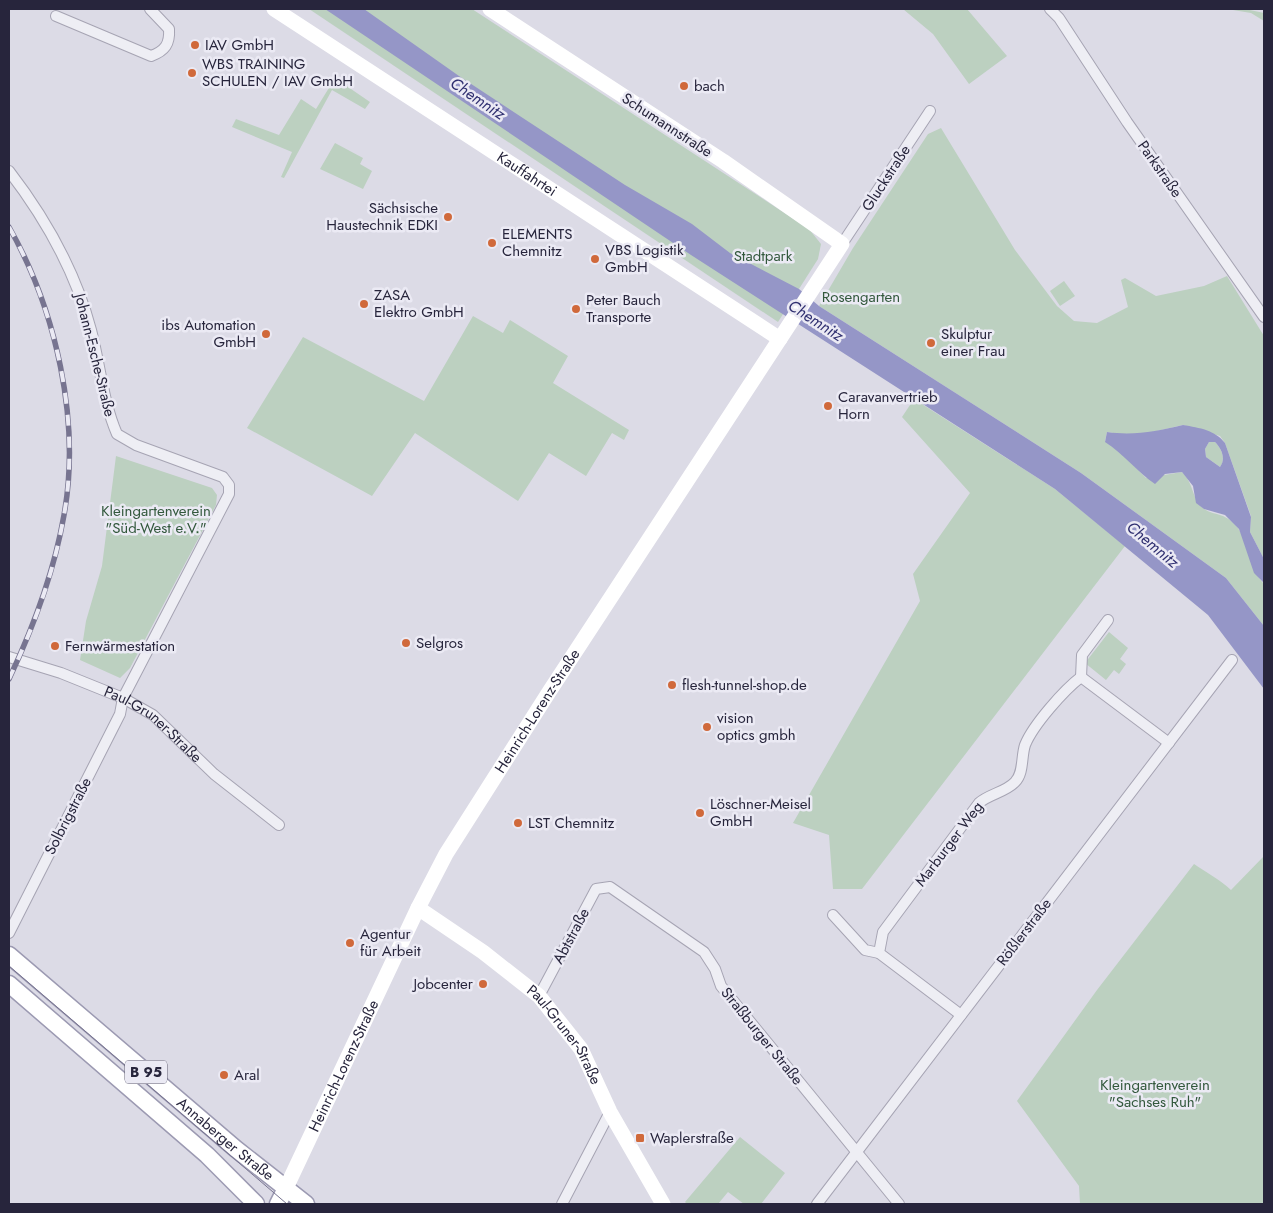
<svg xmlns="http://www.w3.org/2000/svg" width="1273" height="1213" font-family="Jost,sans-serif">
	<rect width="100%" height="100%" fill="#dcdbe6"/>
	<g fill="#bcd0c0">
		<path d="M 309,9 L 472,9 L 809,229 L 821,244 L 818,259 L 778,322 Z"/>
		<path d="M 903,9 L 967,9 L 1007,56 L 969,84 L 933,34 Z"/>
		<path d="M 1227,9 L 1245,9 L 1264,13 L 1264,21 L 1251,13 Z"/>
		<path d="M 335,78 L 370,102 L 365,109 L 332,90 L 284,178 L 281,177 L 292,152 L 232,127 L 236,119 L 279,135 L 301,99 L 316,109 Z"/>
		<path d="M 941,128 L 1015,250 L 1057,306 L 1074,321 L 1097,323 L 1128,307 L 1121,280 L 1125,278 L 1156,296 L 1204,286 L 1227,276 L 1264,336 L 1264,559 L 1250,532 L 1251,516 L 1225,443 L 1220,436 L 1183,425 L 1148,433 L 1126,435 L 1107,432 L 1105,441 L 1122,453 L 1146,478 L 1182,472 C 1194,484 1191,496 1202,507 C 1212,517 1224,510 1238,528 C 1250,546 1247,565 1264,584 L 1264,626 L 1226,578 L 1081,473 L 819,306 L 853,248 L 928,134 Z"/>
		<path d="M 335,143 L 363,158 L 360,164 L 372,171 L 363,189 L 320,169 Z"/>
		<path d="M 1064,281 L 1075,296 L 1060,306 L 1050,291 Z"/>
		<path d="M 473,316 L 503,333 L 510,320 L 568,356 L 553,383 L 629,430 L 624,440 L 612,433 L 586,476 L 549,453 L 518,501 L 415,433 L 372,496 L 247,428 L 303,337 L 424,401 Z"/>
		<path d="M 914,399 L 1055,489 L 1125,546 L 862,889 L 833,889 L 829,835 L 793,823 L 920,601 L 913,574 L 970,493 L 902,417 Z"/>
		<path d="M 1209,442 L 1215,442 C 1222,449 1226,459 1220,467 L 1206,457 L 1205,449 Z"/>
		<path d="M 116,456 L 212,488 L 217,495 L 216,505 L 130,668 L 120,678 L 80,660 L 86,621 L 102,566 Z"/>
		<path d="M 1109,632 L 1128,648 L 1120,659 L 1126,664 L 1119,674 L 1114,670 L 1106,680 L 1085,663 Z"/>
		<path d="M 1264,856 L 1264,1204 L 1080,1204 L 1079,1186 L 1017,1101 L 1097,990 L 1194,864 C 1207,873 1219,879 1231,890 Z"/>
		<path d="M 740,1137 L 785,1173 L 761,1204 L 744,1204 L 728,1192 L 718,1204 L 687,1204 L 685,1202 Z"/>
	</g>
	<g fill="#9596c7" fill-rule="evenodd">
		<path d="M 325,9 L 364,9 L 459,76 L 625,185 L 692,224 L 730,253 L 799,289 L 819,306 L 1081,473 L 1226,578 L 1264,626 L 1264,689 L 1208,615 L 1055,489 L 691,255 Z"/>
		<path d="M 1183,425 C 1200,428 1215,430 1225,443 L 1251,517 L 1250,532 L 1264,559 L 1264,583 L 1254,573 L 1239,529 L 1225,515 L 1204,509 L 1196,503 L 1193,486 L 1182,472 L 1165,474 L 1155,484 C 1137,472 1124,454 1105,442 L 1107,432 C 1134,436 1157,431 1183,425 ZM 1209,442 L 1215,442 C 1222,449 1226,459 1220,467 L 1206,457 L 1205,449 Z"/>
	</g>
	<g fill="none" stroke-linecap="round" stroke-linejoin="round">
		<defs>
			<g id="street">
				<path d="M 1050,9 L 1059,18 L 1127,122 L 1264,317"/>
				<path d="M 56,16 L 151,56 C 165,51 170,44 169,29 L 150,9"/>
				<path d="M 9,171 C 46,219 75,270 91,330 C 100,364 103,402 117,434 L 136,445 L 223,477 L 229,485 L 229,494 L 123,698 L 120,714 L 9,933"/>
				<path d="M 842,244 L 930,111"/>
				<path id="s1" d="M 9,657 L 61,673 L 123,698 L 153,715 L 214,774 L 279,825"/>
				<path d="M 1081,677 L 1082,655 L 1108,620"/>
				<path d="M 833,915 L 865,950 L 879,953"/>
				<path d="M 539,996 L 596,889 L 610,887 L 704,952 L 715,969 L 721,986 L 899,1204"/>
				<path d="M 961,1015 L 879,953 L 883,932 L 979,803 C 989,794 1006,792 1015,782 C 1024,773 1021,757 1025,745 C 1033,725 1064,690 1081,677 L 1169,743"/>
				<path d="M 562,1204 L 610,1112"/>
				<path d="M 817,1204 L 1232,660"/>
			</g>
			<g id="primary">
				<path id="s5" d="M 9,955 L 236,1149 L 306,1204"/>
				<path d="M 9,984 L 207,1155 L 256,1204"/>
				<path d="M 278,1204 L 286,1188"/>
			</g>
		</defs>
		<use href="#street" stroke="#a6a4b3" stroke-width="12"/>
		<use href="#primary" stroke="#9c9ab2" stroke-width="19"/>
		<use href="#street" stroke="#eeeef4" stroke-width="10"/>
		<g stroke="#fff" stroke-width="15">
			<path id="s2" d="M 274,9 L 780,339"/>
			<path id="s3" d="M 418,908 L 483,952 L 539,996 L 581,1049 L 610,1112 L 663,1204"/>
			<path id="s4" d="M 286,1188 L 418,908 L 446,854 L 549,692 L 842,244 L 723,161 L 490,9"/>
		</g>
		<use href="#primary" stroke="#fff" stroke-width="16"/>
		<path stroke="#777490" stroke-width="1" d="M 9,966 L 287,1204"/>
		<defs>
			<path id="rail" d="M 9,227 C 56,310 81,421 64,515 C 54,573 34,626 9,679"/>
		</defs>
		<use href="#rail" stroke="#777490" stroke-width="5.5"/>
		<use href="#rail" stroke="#ebeaf4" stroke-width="4" stroke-dasharray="11" stroke-linecap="butt"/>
	</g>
	<g fill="#d0693b" stroke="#ebeaf4" stroke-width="2">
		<circle cx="195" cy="45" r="5"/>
		<circle cx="192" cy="73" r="5"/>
		<circle cx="684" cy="86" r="5"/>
		<circle cx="448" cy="217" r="5"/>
		<circle cx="492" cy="243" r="5"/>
		<circle cx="595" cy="259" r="5"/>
		<circle cx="364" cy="304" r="5"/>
		<circle cx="576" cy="309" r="5"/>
		<circle cx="266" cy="334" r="5"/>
		<circle cx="931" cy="343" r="5"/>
		<circle cx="828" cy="406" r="5"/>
		<circle cx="406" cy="643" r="5"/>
		<circle cx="55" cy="646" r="5"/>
		<circle cx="672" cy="685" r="5"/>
		<circle cx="707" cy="727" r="5"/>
		<circle cx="700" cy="813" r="5"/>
		<circle cx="518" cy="823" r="5"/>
		<circle cx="350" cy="943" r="5"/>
		<circle cx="483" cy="984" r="5"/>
		<circle cx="224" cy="1075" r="5"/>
		<rect x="635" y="1133" width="10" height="10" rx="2.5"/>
	</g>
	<g text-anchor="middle" stroke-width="5" stroke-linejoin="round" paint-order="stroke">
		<rect fill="#ebeaf4" stroke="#626073" stroke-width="1" x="125" y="1060.5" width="42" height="23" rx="4"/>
		<g font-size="14" font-weight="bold" fill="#27253c">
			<text x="146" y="1077">B 95</text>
		</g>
		<g font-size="15" fill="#27253c" stroke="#ebeaf4" text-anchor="start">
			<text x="205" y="50">IAV GmbH</text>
			<text x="202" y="69">WBS TRAINING<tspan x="202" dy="17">SCHULEN / IAV GmbH</tspan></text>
			<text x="694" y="91">bach</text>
			<text x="438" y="213" text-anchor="end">Sächsische<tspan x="438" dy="17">Haustechnik EDKI</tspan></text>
			<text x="502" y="239">ELEMENTS<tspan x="502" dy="17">Chemnitz</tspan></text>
			<text x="605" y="255">VBS Logistik<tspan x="605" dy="17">GmbH</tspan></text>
			<text x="374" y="300">ZASA<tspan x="374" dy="17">Elektro GmbH</tspan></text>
			<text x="586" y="305">Peter Bauch<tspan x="586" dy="17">Transporte</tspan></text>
			<text x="256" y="330" text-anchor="end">ibs Automation<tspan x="256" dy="17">GmbH</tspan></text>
			<text x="941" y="339">Skulptur<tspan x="941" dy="17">einer Frau</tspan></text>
			<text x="838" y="402">Caravanvertrieb<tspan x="838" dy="17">Horn</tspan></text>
			<text x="416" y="648">Selgros</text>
			<text x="65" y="651">Fernwärmestation</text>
			<text x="682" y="690">flesh-tunnel-shop.de</text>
			<text x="717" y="723">vision<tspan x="717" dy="17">optics gmbh</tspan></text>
			<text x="710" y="809">Löschner-Meisel<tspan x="710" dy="17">GmbH</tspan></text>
			<text x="528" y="828">LST Chemnitz</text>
			<text x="360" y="939">Agentur<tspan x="360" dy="17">für Arbeit</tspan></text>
			<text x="473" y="989" text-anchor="end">Jobcenter</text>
			<text x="234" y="1080">Aral</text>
			<text x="650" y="1143">Waplerstraße</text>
		</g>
		<g font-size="15" fill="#27253c" stroke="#ebeaf4">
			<text transform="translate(667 125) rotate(33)" y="5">Schumannstraße</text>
			<text transform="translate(1160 169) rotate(55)" y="5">Parkstraße</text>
			<text dy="5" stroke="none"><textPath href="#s2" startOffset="302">Kauffahrtei</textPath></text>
			<text transform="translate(886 178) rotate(-57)" y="5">Gluckstraße</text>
			<text transform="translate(95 355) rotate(76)" y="5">Johann-Esche-Straße</text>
			<text dy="5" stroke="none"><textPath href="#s4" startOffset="540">Heinrich-Lorenz-Straße</textPath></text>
			<text dy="5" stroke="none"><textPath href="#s1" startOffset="161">Paul-Gruner-Straße</textPath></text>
			<text transform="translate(68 816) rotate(-63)" y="5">Solbrigstraße</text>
			<text transform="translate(949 844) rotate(-53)" y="5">Marburger Weg</text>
			<text transform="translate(1024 932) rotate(-53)" y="5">Rößlerstraße</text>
			<text transform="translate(571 936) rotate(-62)" y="5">Abtstraße</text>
			<text transform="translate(762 1036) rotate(51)" y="5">Straßburger Straße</text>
			<text dy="5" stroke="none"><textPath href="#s3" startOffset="196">Paul-Gruner-Straße</textPath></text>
			<text dy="5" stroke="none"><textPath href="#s4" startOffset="135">Heinrich-Lorenz-Straße</textPath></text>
			<text dy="5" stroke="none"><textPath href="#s5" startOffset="284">Annaberger Straße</textPath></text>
		</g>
		<g font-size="15" fill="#32583c" stroke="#ebeaf4">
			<text x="763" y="261">Stadtpark</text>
			<text x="861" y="302">Rosengarten</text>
			<text x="156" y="516">Kleingartenverein<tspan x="156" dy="17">"Süd-West e.V."</tspan></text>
			<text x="1155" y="1090">Kleingartenverein<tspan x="1155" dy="17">"Sachses Ruh"</tspan></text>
		</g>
		<g font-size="16" font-style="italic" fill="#2f2f70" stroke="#ebeaf4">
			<text transform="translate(478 98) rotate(34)" y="6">Chemnitz</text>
			<text transform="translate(816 320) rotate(33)" y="6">Chemnitz</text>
			<text transform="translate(1153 544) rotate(40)" y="6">Chemnitz</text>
		</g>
	</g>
	<rect width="1273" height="1213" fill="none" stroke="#27253c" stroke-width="20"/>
</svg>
